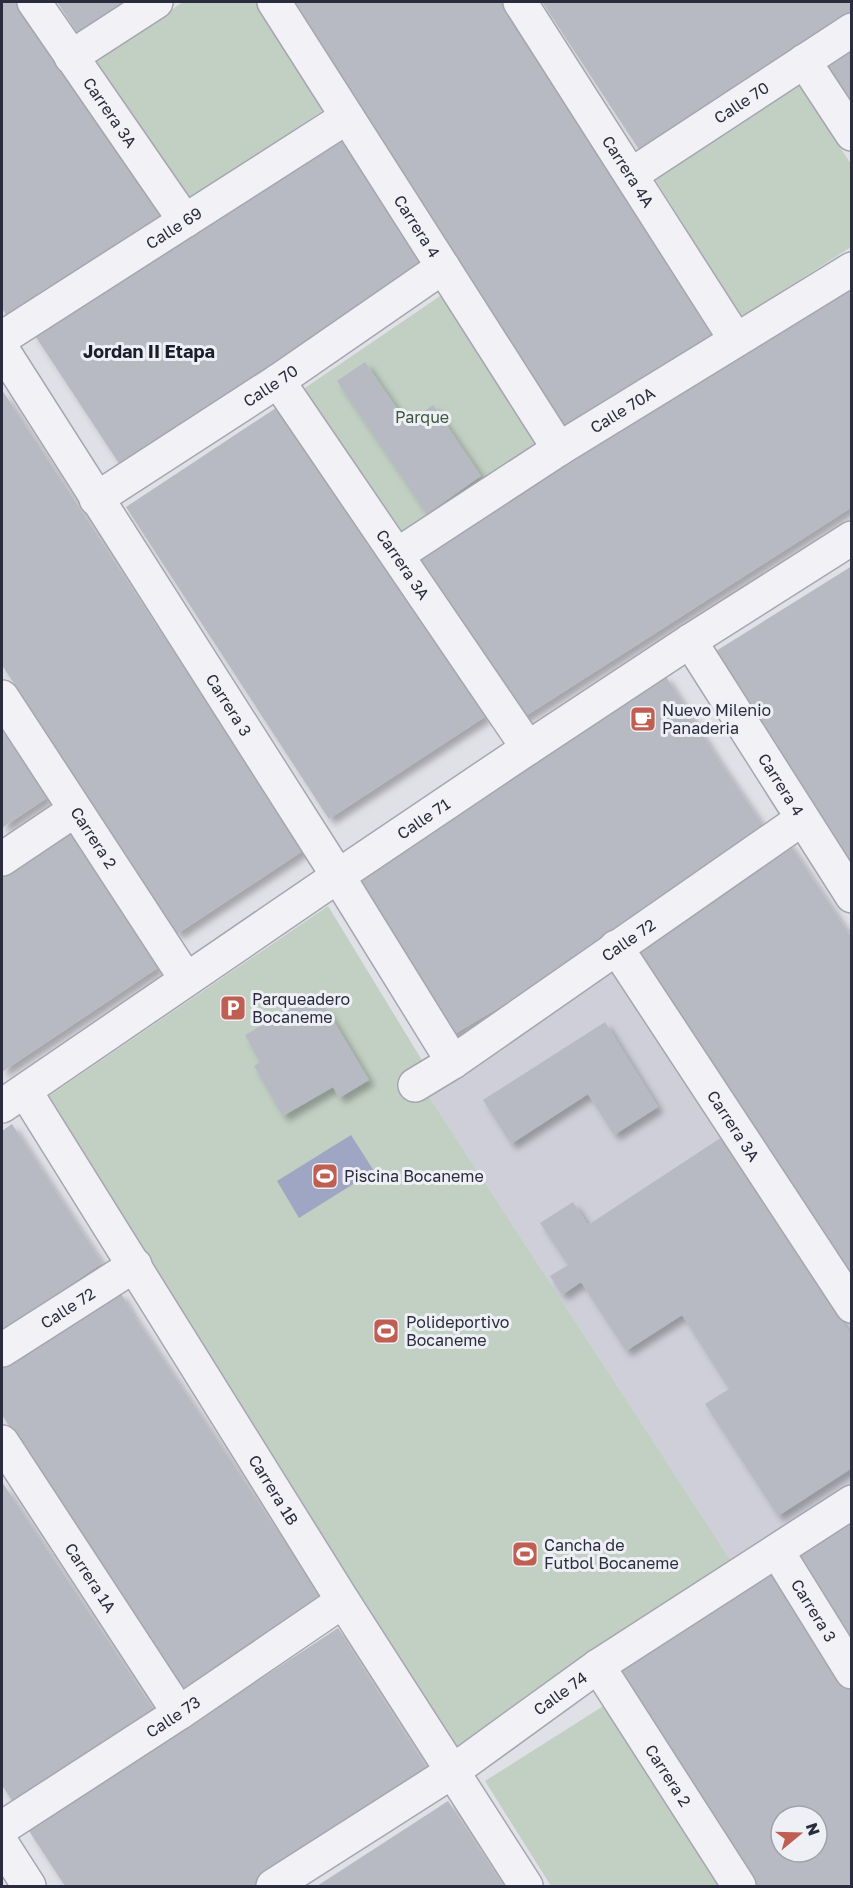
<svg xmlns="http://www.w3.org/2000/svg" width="853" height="1888" font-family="'Golos Text',sans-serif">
	<defs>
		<filter id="shadow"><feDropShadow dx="5.5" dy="5.5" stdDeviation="3" flood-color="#0004"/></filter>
	</defs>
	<rect width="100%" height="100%" fill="#e0e0e7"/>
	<path fill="#cecfd9" d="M 616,963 L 851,1326 L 851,1486 L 733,1564 L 424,1089 Z"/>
	<g fill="#c1d0c2">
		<path d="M 183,2 L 261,2 L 331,105 L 186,202 L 93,63 Z"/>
		<path d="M 798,84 L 851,164 L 851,247 L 741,317 L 655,179 Z"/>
		<path d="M 446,292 L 546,441 L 398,541 L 299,392 Z"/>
		<path d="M 328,906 L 431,1075 L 424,1089 L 733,1564 L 449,1752 L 46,1098 Z"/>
		<path d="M 608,1703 L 724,1886 L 551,1886 L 485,1781 Z"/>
	</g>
	<path fill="#9ea6c4" d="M 351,1135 L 374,1171 L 299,1218 L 277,1181 Z"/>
	<g fill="#b7b9c3" fill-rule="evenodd" filter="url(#shadow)">
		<path d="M 2,2 L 25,2 L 164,212 L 7,317 L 2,308 Z"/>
		<path d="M 57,2 L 134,2 L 80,37 Z"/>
		<path d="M 285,2 L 512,2 L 725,335 L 566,437 Z"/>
		<path d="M 542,2 L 852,2 L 852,17 L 642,154 Z"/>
		<path d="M 852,50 L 852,115 L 822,71 Z"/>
		<path d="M 342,129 L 431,269 L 126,474 L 32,331 Z"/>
		<path d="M 852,279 L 852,507 L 521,719 L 419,559 Z"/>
		<path d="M 365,362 L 407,423 L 433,405 L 481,476 L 427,514 L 337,381 Z"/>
		<path d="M 2,390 L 304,850 L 177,934 L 2,665 Z"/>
		<path d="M 282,404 L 486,716 L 329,819 L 126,507 Z"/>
		<path d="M 852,566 L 852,876 L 708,656 Z"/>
		<path d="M 665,675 L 716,756 L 767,831 L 532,988 L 449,1037 L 351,880 Z"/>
		<path d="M 2,728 L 48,797 L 2,828 Z"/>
		<path d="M 69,828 L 159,967 L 2,1072 L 2,872 Z"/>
		<path d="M 787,840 L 852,938 L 852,1282 L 629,946 Z"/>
		<path d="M 300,1003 L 326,1008 L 369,1080 L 339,1098 L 333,1087 L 283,1116 L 254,1066 L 260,1062 L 245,1035 Z"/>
		<path d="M 605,1022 L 658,1107 L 614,1135 L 588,1094 L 511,1144 L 483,1100 Z"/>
		<path d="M 12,1124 L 102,1263 L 2,1330 L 2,1131 Z"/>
		<path d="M 722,1137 L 852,1337 L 852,1468 L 778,1516 L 705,1404 L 729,1389 L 682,1315 L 626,1351 L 581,1282 L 562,1295 L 550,1276 L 568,1265 L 540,1223 L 573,1202 L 588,1225 Z"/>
		<path d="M 120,1292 L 134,1316 L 324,1600 L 183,1694 L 2,1415 L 2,1368 Z"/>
		<path d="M 2,1482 L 157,1714 L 16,1807 L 2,1785 Z"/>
		<path d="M 852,1518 L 852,1653 L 791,1557 Z"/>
		<path d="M 775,1573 L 852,1694 L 852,1886 L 748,1886 L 618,1668 ZM 781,1816 L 817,1816 L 817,1852 L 781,1852 Z"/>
		<path d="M 338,1628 L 428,1770 L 252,1886 L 65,1886 L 29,1831 Z"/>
		<path d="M 448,1801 L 504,1886 L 317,1886 L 388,1840 Z"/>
	</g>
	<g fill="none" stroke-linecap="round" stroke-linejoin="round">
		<defs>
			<g id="minor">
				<path id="s1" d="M 34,2 L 185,221"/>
				<path id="s2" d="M 274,2 L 559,449"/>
				<path id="s3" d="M 520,2 L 736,340"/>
				<path d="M 71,57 L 156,2"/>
				<path d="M 804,61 L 852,134"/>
				<path id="s4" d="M 631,175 L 852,30"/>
				<path id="s5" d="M 2,338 L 347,117"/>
				<path id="s6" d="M 2,349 L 338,876 L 453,1062"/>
				<path id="s7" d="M 278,381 L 528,748"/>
				<path id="s8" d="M 96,499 L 278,381 L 443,267"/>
				<path id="s9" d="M 397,555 L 559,449 L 852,269"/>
				<path id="s10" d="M 690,641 L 852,896"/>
				<path id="s11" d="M 2,697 L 186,979"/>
				<path d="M 2,859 L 75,810"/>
				<path id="s12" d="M 616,947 L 852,1306"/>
				<path id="s13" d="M 415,1085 L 453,1062 L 802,819"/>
				<path id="s14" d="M 25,1091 L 343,1601 L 526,1886"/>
				<path id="s15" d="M 2,1106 L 338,876 L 528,748 L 690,641 L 852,538"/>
				<path id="s16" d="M 2,1350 L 135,1265"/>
				<path id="s17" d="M 2,1442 L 179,1713"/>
				<path id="s18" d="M 777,1551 L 852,1672"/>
				<path id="s19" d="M 598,1666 L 739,1886"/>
				<path id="s20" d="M 2,1828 L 179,1713 L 343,1601"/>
				<path d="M 2,1844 L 29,1886"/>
				<path id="s21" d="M 273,1886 L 453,1771 L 598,1666 L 852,1502"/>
			</g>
		</defs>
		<use href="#minor" stroke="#a6a6b1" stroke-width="36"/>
		<use href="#minor" stroke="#f2f2f6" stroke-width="33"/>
	</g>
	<defs>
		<symbol id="cafe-square" viewBox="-11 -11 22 22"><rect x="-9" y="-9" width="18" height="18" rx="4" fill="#c05e51" stroke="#eff0f5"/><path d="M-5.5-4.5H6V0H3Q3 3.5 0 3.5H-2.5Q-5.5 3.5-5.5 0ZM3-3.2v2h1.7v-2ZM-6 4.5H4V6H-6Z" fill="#fff"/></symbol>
		<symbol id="parking-square" viewBox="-11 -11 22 22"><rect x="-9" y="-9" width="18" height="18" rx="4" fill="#c05e51" stroke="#eff0f5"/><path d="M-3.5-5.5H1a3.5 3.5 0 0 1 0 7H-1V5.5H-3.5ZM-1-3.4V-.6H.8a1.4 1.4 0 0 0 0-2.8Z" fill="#fff"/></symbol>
		<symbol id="stadium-square" viewBox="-11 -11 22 22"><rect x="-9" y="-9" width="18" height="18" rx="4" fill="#c05e51" stroke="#eff0f5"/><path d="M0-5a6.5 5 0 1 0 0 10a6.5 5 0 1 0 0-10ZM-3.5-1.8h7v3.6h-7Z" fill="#fff"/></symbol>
	</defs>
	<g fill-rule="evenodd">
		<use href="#cafe-square" x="628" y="704" width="30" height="30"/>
		<use href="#parking-square" x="218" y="993" width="30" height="30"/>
		<use href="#stadium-square" x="310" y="1161" width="30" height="30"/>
		<use href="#stadium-square" x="371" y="1316" width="30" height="30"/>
		<use href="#stadium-square" x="510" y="1539" width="30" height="30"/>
	</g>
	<g text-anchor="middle" stroke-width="6" stroke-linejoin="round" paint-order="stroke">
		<g font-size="16" fill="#2a2c3d" stroke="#eff0f5">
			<text dy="6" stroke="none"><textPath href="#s4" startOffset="132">Calle 70</textPath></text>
			<text dy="6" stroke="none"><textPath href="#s1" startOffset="134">Carrera 3A</textPath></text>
			<text dy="6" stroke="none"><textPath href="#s3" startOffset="201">Carrera 4A</textPath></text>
			<text dy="6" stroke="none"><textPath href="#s2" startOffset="266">Carrera 4</textPath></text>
			<text dy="6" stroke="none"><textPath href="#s5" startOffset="204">Calle 69</textPath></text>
			<text dy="6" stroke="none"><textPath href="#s8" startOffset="208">Calle 70</textPath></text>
			<text dy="6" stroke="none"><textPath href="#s9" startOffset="268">Calle 70A</textPath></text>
			<text dy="6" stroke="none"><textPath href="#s7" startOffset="222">Carrera 3A</textPath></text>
			<text dy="6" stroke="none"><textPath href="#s6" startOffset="422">Carrera 3</textPath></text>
			<text dy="6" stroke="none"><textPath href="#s10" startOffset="170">Carrera 4</textPath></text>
			<text dy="6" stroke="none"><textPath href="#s15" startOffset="510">Calle 71</textPath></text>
			<text dy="6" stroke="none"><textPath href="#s11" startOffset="168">Carrera 2</textPath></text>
			<text dy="6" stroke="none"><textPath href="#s13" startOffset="258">Calle 72</textPath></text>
			<text dy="6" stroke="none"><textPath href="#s12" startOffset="214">Carrera 3A</textPath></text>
			<text dy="6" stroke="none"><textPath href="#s16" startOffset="78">Calle 72</textPath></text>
			<text dy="6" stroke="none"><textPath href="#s14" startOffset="470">Carrera 1B</textPath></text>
			<text dy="6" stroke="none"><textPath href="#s17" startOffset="162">Carrera 1A</textPath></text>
			<text dy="6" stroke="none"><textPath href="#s18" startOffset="70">Carrera 3</textPath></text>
			<text dy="6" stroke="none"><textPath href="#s21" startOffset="346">Calle 74</textPath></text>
			<text dy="6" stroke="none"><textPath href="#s20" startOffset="204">Calle 73</textPath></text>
			<text dy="6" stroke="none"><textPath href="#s19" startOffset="130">Carrera 2</textPath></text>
		</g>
		<g font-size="16" fill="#39573b" stroke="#eff0f5">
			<text x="422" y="423">Parque</text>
		</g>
		<g font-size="16" fill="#2a2c3d" stroke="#eff0f5" text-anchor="start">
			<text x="662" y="716">Nuevo Milenio<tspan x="662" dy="18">Panaderia</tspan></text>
			<text x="252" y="1005">Parqueadero<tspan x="252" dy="18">Bocaneme</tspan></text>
			<text x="344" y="1182">Piscina Bocaneme</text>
			<text x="406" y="1328">Polideportivo<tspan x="406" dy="18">Bocaneme</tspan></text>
			<text x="544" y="1551">Cancha de<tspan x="544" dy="18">Futbol Bocaneme</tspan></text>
		</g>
		<g font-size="18" font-weight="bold" fill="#1c1d2d" stroke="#eff0f5">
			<text x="149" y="358">Jordan II Etapa</text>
		</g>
	</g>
	<rect width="853" height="1888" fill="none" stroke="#2a2c3d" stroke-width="6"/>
	<g transform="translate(799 1834) rotate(71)"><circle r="28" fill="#eff0f5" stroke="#a0a2ab" stroke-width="1.5"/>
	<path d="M0-4.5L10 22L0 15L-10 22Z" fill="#c05e51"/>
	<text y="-9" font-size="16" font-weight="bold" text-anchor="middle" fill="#2a2c3d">N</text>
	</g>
</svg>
